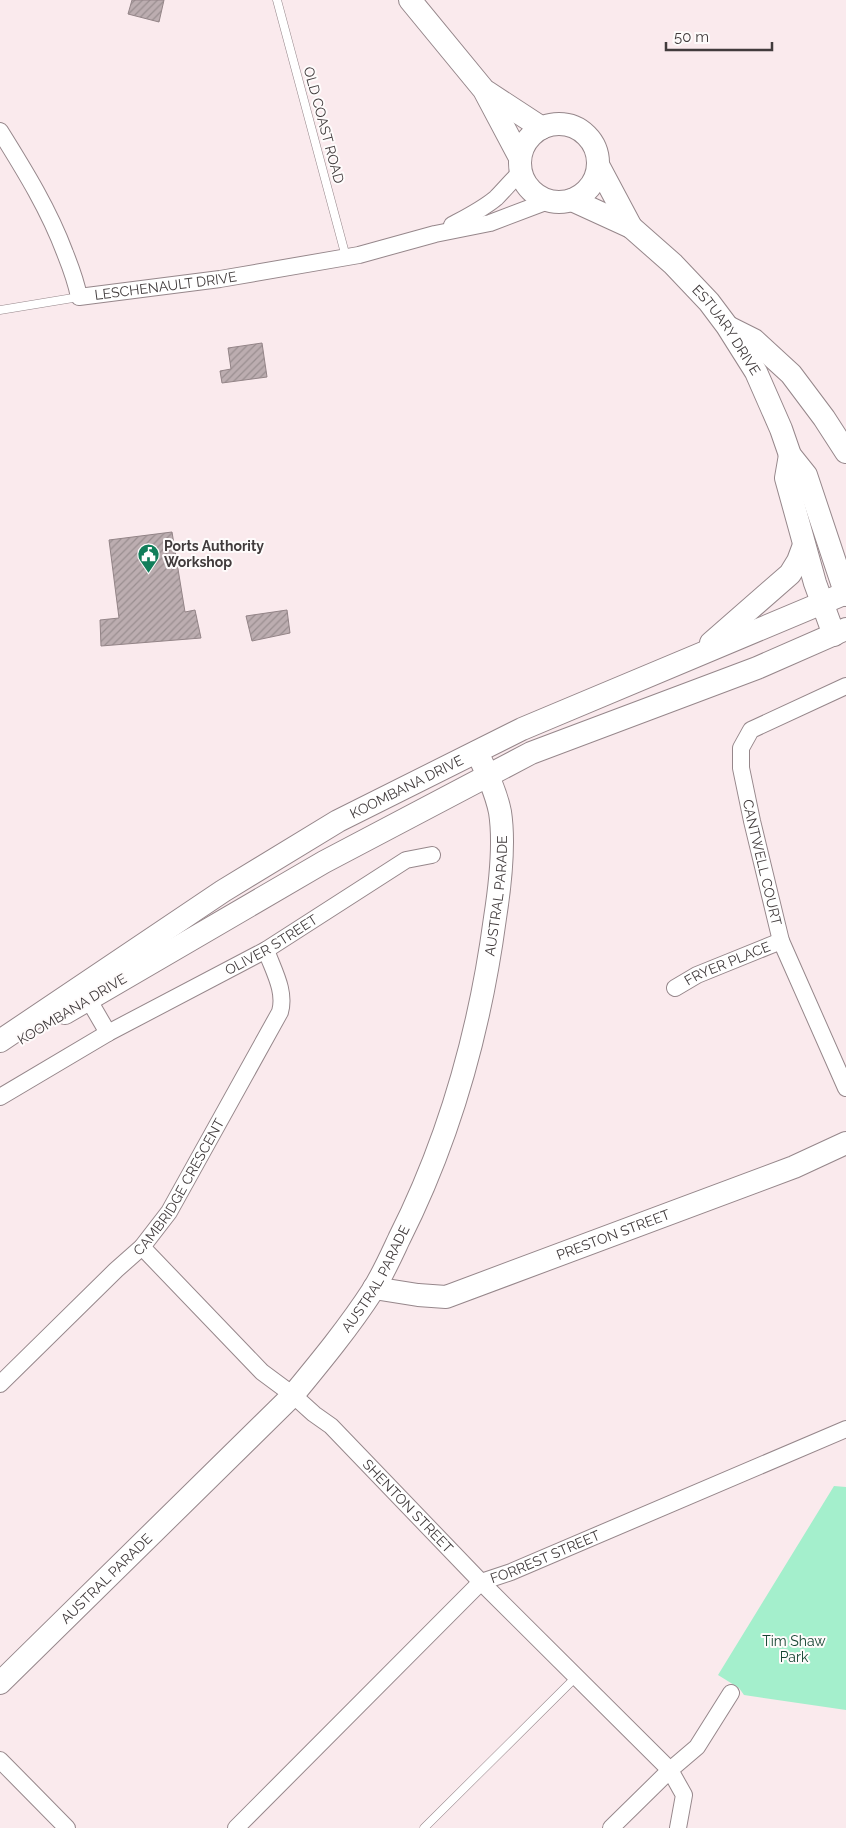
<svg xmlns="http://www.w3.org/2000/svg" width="846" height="1828" font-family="Raleway,sans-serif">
	<defs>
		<pattern id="building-hatch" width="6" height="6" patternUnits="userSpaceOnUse" patternTransform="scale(1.25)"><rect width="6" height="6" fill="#bcadb0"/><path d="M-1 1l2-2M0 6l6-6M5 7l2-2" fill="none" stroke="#9a8e90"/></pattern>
	</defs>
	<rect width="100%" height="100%" fill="#faeaed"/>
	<path fill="#a4efcc" d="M 834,1486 L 846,1487 L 846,1710 L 744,1695 L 739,1688 L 718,1675 Z"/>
	<g fill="url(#building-hatch)" stroke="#938487">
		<path d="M 132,0 L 164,0 L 159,22 L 128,14 Z"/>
		<path d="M 262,343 L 267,377 L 222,383 L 220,371 L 231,369 L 228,348 Z"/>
		<path d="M 172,532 L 185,612 L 195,610 L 201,638 L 101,646 L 100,620 L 119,618 L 109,540 Z"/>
		<path d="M 287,610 L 290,633 L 252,641 L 246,616 Z"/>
	</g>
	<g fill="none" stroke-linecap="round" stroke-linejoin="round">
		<defs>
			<g id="lane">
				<path d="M 277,0 L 346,257"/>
				<path d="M 0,310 L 79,297"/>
				<path d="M 424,1828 L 577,1676"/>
			</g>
			<g id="street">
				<path id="s1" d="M 0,131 C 25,171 49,210 65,253 C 71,268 76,281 79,297 L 220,279 L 359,255 L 435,234 L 490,223 L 548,201"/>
				<path d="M 452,225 C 467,217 483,209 496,198 C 505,189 512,180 521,172"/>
				<path id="s2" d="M 846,686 L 751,730 L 741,748 L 741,768 L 752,821 L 781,941 L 846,1088"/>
				<path id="s3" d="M 675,988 L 697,975 L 781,941"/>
				<path d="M 83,990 L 108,1033"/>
				<path id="s4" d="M 0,1097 L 108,1033 L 266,950 L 406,860 L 432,855"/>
				<path id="s5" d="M 142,1247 L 262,1372 L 293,1395 L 314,1414 L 331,1426 L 481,1582 L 670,1770 L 611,1828"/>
				<path id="s6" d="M 0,1384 L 116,1270 L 142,1247 L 169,1212 L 280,1012 C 286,991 273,970 266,950"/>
				<path d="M 0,1760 L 67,1828"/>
				<path id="s7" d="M 236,1828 L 481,1582 L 511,1572 L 846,1429"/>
				<path d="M 678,1828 L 684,1795 L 670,1770 L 697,1747 L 731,1693"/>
			</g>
			<g id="secondary">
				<path d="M 410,0 L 484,90 L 520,158"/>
				<path d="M 487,92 L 542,128"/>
				<circle cx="559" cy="163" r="39"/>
				<path d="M 598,165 L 631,227"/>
				<path id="s8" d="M 572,200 L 631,227 L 673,264 L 709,302 L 727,326 L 756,372 L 781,429 L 790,455 L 806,475 L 846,595"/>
				<path d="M 730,328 L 754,340 L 791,374 L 824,418 L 846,452"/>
				<path d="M 790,455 L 786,478 L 815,583 L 834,635"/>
				<path d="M 711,643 L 790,574 L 798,561 L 804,545"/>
				<path d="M 65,1013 L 324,862 L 531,753 L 757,668 L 846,629"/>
				<path id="s9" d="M 0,1041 L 223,891 L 338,821 L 522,729 L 846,593"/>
				<path id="s10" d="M 374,1288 L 418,1295 L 446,1297 L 794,1167 L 846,1143"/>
				<path id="s11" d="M 0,1683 L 293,1395 C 321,1361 349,1327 373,1290 C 383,1274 391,1256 399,1239 C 450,1138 480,1030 495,918 C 500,886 505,844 500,812 C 496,792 486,771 477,752"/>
			</g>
		</defs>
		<use href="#lane" stroke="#96878b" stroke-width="9"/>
		<use href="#street" stroke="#96878b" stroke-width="18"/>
		<use href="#secondary" stroke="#96878b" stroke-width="24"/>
		<use href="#lane" stroke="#fff" stroke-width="8"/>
		<use href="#street" stroke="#fff" stroke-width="16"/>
		<use href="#secondary" stroke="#fff" stroke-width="22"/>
	</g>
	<defs>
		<symbol id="civic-pin" viewBox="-11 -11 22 30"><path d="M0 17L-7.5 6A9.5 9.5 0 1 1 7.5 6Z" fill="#117e5a" stroke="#fefbfb"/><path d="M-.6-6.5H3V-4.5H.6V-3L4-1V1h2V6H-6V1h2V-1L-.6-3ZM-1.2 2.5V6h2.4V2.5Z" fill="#fff"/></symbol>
	</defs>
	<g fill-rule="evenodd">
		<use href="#civic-pin" x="136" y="542" width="25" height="34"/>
	</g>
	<g text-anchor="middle" stroke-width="4" stroke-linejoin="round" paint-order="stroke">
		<g font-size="14" fill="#413b3c" stroke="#fefbfb">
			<text transform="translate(324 125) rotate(75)" y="5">OLD COAST ROAD</text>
			<text dy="5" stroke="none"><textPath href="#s1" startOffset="272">LESCHENAULT DRIVE</textPath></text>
			<text dy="5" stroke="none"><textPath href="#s8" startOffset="206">ESTUARY DRIVE</textPath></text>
			<text dy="5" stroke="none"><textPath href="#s9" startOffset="480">KOOMBANA DRIVE</textPath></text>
			<text dy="5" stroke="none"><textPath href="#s2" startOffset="242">CANTWELL COURT</textPath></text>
			<text dy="5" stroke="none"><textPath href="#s11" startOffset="959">AUSTRAL PARADE</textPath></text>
			<text dy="5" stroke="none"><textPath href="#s4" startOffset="311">OLIVER STREET</textPath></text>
			<text dy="5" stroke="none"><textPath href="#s3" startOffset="58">FRYER PLACE</textPath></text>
			<text transform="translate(72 1009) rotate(-31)" y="5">KOOMBANA DRIVE</text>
			<text dy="5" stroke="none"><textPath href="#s6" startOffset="268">CAMBRIDGE CRESCENT</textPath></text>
			<text dy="5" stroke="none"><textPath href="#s10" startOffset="251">PRESTON STREET</textPath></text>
			<text dy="5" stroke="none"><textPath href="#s11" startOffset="554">AUSTRAL PARADE</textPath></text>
			<text dy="5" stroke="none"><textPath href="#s5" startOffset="372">SHENTON STREET</textPath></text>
			<text dy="5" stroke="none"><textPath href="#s7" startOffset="416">FORREST STREET</textPath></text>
			<text dy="5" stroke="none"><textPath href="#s11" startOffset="149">AUSTRAL PARADE</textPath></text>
		</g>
		<g font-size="14" font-weight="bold" fill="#413b3c" stroke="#fefbfb" text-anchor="start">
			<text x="164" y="551">Ports Authority<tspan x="164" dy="16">Workshop</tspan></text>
		</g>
		<g font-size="14" fill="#184533" stroke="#fefbfb">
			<text x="794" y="1646">Tim Shaw<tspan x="794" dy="16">Park</tspan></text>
		</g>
	</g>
	<path d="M666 42v8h106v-8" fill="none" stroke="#413b3c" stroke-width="2.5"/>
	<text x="674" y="42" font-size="15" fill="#413b3c" stroke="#fefbfb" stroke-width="4" paint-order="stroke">50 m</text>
</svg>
